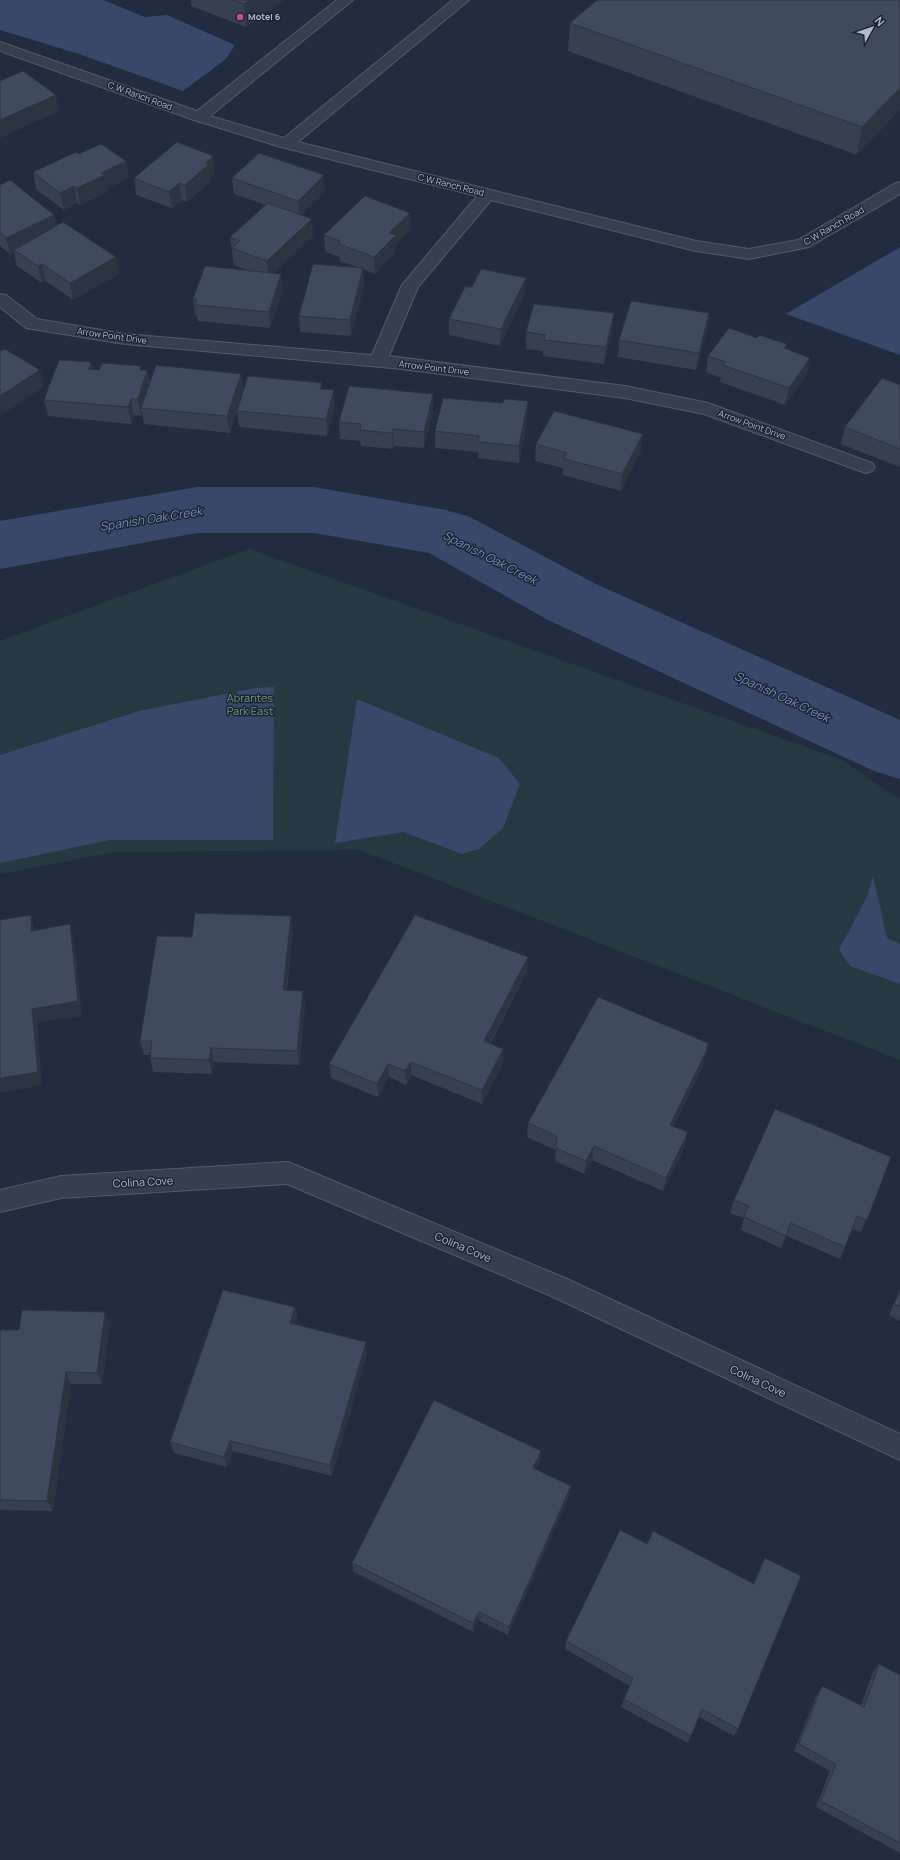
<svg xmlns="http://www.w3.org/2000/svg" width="900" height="1860" font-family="Manrope,sans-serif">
	<rect width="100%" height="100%" fill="#232c3f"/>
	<path fill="#253a40" d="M 249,549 L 842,760 L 900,800 L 900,1060 L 360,850 L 114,852 L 0,874 L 0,641 Z"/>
	<g fill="#374869">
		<path d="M 0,0 L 103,0 L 145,17 L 167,15 L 235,45 L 226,59 L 183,91 L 79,54 L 0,30 Z"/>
		<path d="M 900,247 L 900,355 L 786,314 Z"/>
		<path d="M 274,687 L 273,840 L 110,840 L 0,863 L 0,755 L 139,711 L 255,688 Z"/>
		<path d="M 357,699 L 499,758 L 520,784 L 503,828 L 479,849 L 462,854 L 403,832 L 335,843 Z"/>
		<path d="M 873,876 L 887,938 L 900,944 L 900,984 L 850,966 L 839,950 L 867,896 Z"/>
	</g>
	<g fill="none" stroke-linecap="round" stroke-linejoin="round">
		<path fill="#374869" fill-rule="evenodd" d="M 197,487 L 314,487 L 446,510 L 470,517 L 596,584 L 900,720 L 900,779 L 874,771 L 548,620 L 429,553 L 314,533 L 197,533 L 0,569 L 0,521 Z"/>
		<defs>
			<g id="minor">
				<path d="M 337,0 L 353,0 L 210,116 L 284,138 L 453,0 L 469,0 L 298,142 L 696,241 L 749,249 L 798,240 L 894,184 L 900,182 L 900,194 L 809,247 L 749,259 L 696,251 L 491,200 L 418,287 L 389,356 L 625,386 L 708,403 L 872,463 L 875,467 L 872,471 L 866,473 L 860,471 L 704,414 L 625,398 L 403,369 L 125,344 L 26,328 L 0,307 L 0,294 L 6,295 L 37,319 L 125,334 L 372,355 L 402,285 L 477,196 L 281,147 L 194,120 L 0,51 L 0,42 L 197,111 Z"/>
				<path d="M 288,1162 L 567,1279 L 900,1434 L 900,1460 L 549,1295 L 287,1184 L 61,1198 L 0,1212 L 0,1190 L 61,1176 Z"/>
			</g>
		</defs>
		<use href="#minor" stroke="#525a6a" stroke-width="2"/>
		<use href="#minor" fill="#373f4f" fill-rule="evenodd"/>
	</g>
	<g fill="#364051">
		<path d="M 191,0 L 284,0 L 246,27 L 191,6 Z"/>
		<path d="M 900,0 L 857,155 L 568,51 L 570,23 Z"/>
		<path d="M 79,154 L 129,178 L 107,188 L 107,192 L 80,205 L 77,203 L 64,210 L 36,189 L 33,172 Z"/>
		<path d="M 215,173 L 211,177 L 211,181 L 187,202 L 182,200 L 172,208 L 136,195 L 134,178 Z"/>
		<path d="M 232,178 L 325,192 L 301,215 L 313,236 L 274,273 L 283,291 L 270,328 L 198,321 L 197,316 L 195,315 L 193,299 L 249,271 L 234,265 L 230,237 L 265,205 L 234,194 Z"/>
		<path d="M 0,185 L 56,226 L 119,274 L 73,300 L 46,281 L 42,283 L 17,266 L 14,252 L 10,254 L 0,246 Z"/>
		<path d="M 410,213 L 411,229 L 396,244 L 396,252 L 375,274 L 363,269 L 364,285 L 351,336 L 300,332 L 299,316 L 359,268 L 340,261 L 340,257 L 325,252 L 324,235 Z"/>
		<path d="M 525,294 L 500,346 L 449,335 L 449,319 Z"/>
		<path d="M 709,313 L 707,330 L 696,370 L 618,357 L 619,340 Z"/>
		<path d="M 612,330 L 604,364 L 543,356 L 543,351 L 526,349 L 526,332 Z"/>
		<path d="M 786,349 L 807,374 L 785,405 L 720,382 L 721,378 L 706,372 L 708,356 Z"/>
		<path d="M 91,362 L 93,369 L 99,370 L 147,370 L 150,384 L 241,374 L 243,390 L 230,433 L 144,424 L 142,412 L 141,416 L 134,415 L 131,424 L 48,416 L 44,400 Z"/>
		<path d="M 900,385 L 900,467 L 841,444 L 845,427 Z"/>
		<path d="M 323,389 L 334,390 L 335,407 L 327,436 L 239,427 L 237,411 Z"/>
		<path d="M 433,394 L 433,411 L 424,448 L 394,446 L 393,449 L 361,446 L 360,441 L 340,439 L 339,422 Z"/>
		<path d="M 528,401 L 527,418 L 519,463 L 478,458 L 478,452 L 435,448 L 435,431 L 503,403 Z"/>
		<path d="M 536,444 L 641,450 L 621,491 L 563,475 L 563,468 L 535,461 Z"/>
		<path d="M 291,916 L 293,931 L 287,990 L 305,1005 L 299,1065 L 214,1062 L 212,1074 L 153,1072 L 150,1058 L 150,1055 L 144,1055 L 140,1041 L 192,937 Z"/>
		<path d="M 527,972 L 490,1044 L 503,1049 L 503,1063 L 482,1104 L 411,1075 L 406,1085 L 389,1077 L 378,1097 L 331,1078 L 329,1064 Z"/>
		<path d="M 703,1066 L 674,1126 L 685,1146 L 663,1191 L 592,1160 L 584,1174 L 555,1161 L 556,1150 L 527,1137 L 528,1123 Z"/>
		<path d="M 891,1157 L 861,1232 L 852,1229 L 840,1259 L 787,1236 L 781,1248 L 741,1230 L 744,1218 L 730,1213 L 734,1200 Z"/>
		<path d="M 900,1289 L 900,1321 L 889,1315 Z"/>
		<path d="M 295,1307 L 297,1319 L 295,1324 L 367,1353 L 332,1476 L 233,1451 L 227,1467 L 174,1453 L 170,1442 Z"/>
		<path d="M 110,1324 L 102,1384 L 71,1384 L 53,1511 L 0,1510 L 0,1330 L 19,1330 Z"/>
		<path d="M 540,1461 L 536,1469 L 571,1486 L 569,1496 L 508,1635 L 478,1620 L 473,1632 L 354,1572 L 352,1563 Z"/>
		<path d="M 647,1544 L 753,1583 L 765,1558 L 738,1729 L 734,1736 L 699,1717 L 688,1743 L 621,1707 L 624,1699 L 630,1686 L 565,1649 L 566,1641 Z"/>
		<path d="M 879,1664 L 900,1675 L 900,1853 L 816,1807 L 830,1771 L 794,1751 L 817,1694 L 822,1686 L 861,1705 L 873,1672 Z"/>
	</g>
	<g fill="#2c3442">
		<path d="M 250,0 L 284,0 L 246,27 L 244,4 Z"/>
		<path d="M 900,88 L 900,110 L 857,155 L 862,127 Z"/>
		<path d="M 56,95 L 59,111 L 0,138 L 0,120 Z"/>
		<path d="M 213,156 L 215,173 L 211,177 L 211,181 L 187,202 L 185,185 L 206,163 Z"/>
		<path d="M 126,161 L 129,178 L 107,188 L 107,192 L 80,205 L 77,188 L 101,173 Z"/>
		<path d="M 324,175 L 325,192 L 299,217 L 298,201 Z"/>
		<path d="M 179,183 L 182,200 L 172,208 L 169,192 Z"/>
		<path d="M 74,186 L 77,203 L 64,210 L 60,193 Z"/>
		<path d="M 410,213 L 411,229 L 396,244 L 396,252 L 375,274 L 374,257 L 389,233 Z"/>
		<path d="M 54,215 L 58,231 L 14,250 L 14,252 L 10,254 L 6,238 Z"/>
		<path d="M 312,219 L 313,236 L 268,278 L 267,261 Z"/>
		<path d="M 116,257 L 119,274 L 73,300 L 70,283 Z"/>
		<path d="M 42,264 L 46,281 L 42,283 L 38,266 Z"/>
		<path d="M 363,268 L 364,285 L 351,336 L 350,320 Z"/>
		<path d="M 281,274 L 283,291 L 270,328 L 269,312 Z"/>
		<path d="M 526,278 L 525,294 L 500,346 L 501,329 Z"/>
		<path d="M 614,313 L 612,330 L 604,364 L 606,347 Z"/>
		<path d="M 709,313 L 707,330 L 696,370 L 699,353 Z"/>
		<path d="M 787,344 L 784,360 L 784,348 Z"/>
		<path d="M 810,358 L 807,374 L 785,405 L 789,388 Z"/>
		<path d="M 91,362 L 95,379 L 89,369 Z"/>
		<path d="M 141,366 L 144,382 L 147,370 L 150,387 L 141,408 L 142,412 L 141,416 L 138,399 Z"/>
		<path d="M 40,370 L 44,387 L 0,416 L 0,396 Z"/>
		<path d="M 241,374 L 243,390 L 230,433 L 227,416 Z"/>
		<path d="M 334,390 L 335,407 L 327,436 L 326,419 Z"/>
		<path d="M 433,394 L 433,411 L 424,448 L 424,432 Z"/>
		<path d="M 131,399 L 134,415 L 131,424 L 128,407 Z"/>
		<path d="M 528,401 L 527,418 L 519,463 L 519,446 Z"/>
		<path d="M 393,429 L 394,446 L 393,449 L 392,433 Z"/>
		<path d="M 643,434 L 641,450 L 621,491 L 622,474 Z"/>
		<path d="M 31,915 L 35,930 L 31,931 Z"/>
		<path d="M 291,916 L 293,931 L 285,1005 L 283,990 Z"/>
		<path d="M 70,924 L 74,939 L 82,1016 L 37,1023 L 42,1085 L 0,1093 L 0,1078 Z"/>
		<path d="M 528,957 L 527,972 L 483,1055 L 484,1041 Z"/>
		<path d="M 303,991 L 305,1005 L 299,1065 L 297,1051 Z"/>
		<path d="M 211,1048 L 214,1062 L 212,1074 L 209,1060 Z"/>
		<path d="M 503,1049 L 503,1063 L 482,1104 L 482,1090 Z"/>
		<path d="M 706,1052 L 703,1066 L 668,1138 L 670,1125 Z"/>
		<path d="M 411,1062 L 411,1075 L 406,1085 L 405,1071 Z"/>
		<path d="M 388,1064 L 389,1077 L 378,1097 L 377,1084 Z"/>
		<path d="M 688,1132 L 685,1146 L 663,1191 L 666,1178 Z"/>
		<path d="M 594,1146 L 592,1160 L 584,1174 L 586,1161 Z"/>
		<path d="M 791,1223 L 787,1236 L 781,1248 L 786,1236 Z"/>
		<path d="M 295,1307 L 297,1319 L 292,1335 L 290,1323 Z"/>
		<path d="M 105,1312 L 110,1324 L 102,1384 L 97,1373 Z"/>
		<path d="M 366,1342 L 367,1353 L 332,1476 L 330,1465 Z"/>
		<path d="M 66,1372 L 71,1384 L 53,1511 L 47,1501 Z"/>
		<path d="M 230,1441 L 233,1451 L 227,1467 L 224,1457 Z"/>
		<path d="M 541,1451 L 540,1461 L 532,1478 L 533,1468 Z"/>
		<path d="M 571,1486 L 569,1496 L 508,1635 L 509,1627 Z"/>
		<path d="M 479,1612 L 478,1620 L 473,1632 L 473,1623 Z"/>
	</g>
	<g fill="#3f4a5e" stroke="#2c3442">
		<path d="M 232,0 L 250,0 L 244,4 Z"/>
		<path d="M 597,0 L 900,0 L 900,88 L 862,127 L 570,23 Z"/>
		<path d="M 23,71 L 56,95 L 0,120 L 0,81 Z"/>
		<path d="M 177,142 L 213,156 L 206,163 L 209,164 L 185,185 L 179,183 L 169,192 L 134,178 Z"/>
		<path d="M 101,144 L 126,161 L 101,173 L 105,175 L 77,188 L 74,186 L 60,193 L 33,172 L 76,152 L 79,154 Z"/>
		<path d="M 259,153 L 324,175 L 298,201 L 232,178 Z"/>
		<path d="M 10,180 L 54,215 L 6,238 L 0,232 L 0,185 Z"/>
		<path d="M 365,196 L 410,213 L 389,233 L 396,235 L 374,257 L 339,244 L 340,241 L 324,235 Z"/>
		<path d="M 268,203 L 312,219 L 267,261 L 232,248 L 240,241 L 230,237 Z"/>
		<path d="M 63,222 L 116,257 L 70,283 L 42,264 L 38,266 L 14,250 Z"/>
		<path d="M 313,264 L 363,268 L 350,320 L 299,316 Z"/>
		<path d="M 205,266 L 281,274 L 269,312 L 195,305 L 197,299 L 193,299 Z"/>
		<path d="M 481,269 L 526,278 L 501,329 L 449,319 L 465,287 L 472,287 Z"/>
		<path d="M 631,301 L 709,313 L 699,353 L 619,340 Z"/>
		<path d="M 534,304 L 614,313 L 606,347 L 544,340 L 545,335 L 526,332 Z"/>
		<path d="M 729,328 L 757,338 L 759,335 L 787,344 L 784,348 L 810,358 L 789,388 L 722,365 L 726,362 L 708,356 Z"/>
		<path d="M 5,349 L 40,370 L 0,396 L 0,351 L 1,351 Z"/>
		<path d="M 59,360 L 91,362 L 89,369 L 99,370 L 102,363 L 141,366 L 140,370 L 147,370 L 138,399 L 131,399 L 128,407 L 44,400 Z"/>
		<path d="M 156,365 L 241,374 L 227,416 L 141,408 Z"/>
		<path d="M 248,376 L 322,383 L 320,389 L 334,390 L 326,419 L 237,411 Z"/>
		<path d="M 882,378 L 900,385 L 900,449 L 845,427 Z"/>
		<path d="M 349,386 L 433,394 L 424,432 L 393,429 L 392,433 L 360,430 L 361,424 L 339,422 Z"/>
		<path d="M 443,398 L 503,403 L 504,399 L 528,401 L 519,446 L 478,442 L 479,436 L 435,431 Z"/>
		<path d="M 554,411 L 643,434 L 622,474 L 564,459 L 567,453 L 536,444 Z"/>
		<path d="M 195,913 L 291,916 L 283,990 L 303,991 L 297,1051 L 211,1048 L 209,1060 L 150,1058 L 152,1041 L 140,1041 L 157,936 L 192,937 Z"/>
		<path d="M 31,915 L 31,931 L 70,924 L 78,1001 L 32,1009 L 38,1072 L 0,1078 L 0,920 Z"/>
		<path d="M 415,915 L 528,957 L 484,1041 L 503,1049 L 482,1090 L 411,1062 L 405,1071 L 388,1064 L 377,1084 L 329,1064 Z"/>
		<path d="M 598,997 L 708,1043 L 706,1052 L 670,1125 L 688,1132 L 666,1178 L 594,1146 L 586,1161 L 556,1148 L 557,1136 L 528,1123 Z"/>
		<path d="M 775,1109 L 891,1157 L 867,1220 L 857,1216 L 845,1247 L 791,1223 L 786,1236 L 744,1217 L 749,1206 L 734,1200 Z"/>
		<path d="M 223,1290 L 295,1307 L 290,1323 L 366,1342 L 330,1465 L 230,1441 L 224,1457 L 170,1442 Z"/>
		<path d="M 900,1291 L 900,1306 L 894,1304 Z"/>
		<path d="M 22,1310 L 105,1312 L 97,1373 L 66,1372 L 47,1501 L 0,1500 L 0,1330 L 19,1330 Z"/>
		<path d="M 434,1400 L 541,1451 L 533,1468 L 571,1486 L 509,1627 L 479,1612 L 473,1623 L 352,1563 Z"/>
		<path d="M 620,1530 L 647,1544 L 653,1531 L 754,1584 L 765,1558 L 801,1576 L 738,1729 L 702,1709 L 691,1736 L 624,1699 L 633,1678 L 566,1641 Z"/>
		<path d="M 879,1664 L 900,1675 L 900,1843 L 821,1801 L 836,1764 L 799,1744 L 822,1686 L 864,1707 Z"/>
	</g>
	<circle fill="#d1479c" stroke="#1c2434" stroke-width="1.5" cx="240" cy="17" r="4"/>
	<g text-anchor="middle" stroke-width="3" stroke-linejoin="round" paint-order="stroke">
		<g font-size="9" font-weight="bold" fill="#b3baca" stroke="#1c2434" text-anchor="start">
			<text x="248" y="20">Motel 6</text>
		</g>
		<g font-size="9" fill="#b3baca" stroke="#1c2434">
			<text transform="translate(140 96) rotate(20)" y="3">C W Ranch Road</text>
			<text transform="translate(451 185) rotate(14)" y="3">C W Ranch Road</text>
			<text transform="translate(834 226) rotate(-30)" y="3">C W Ranch Road</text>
			<text transform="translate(112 336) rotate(8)" y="3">Arrow Point Drive</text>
			<text transform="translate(434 368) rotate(7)" y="3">Arrow Point Drive</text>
			<text transform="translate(752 425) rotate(20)" y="3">Arrow Point Drive</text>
		</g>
		<g font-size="11" fill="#699c79" stroke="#1c2434">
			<text x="250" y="702">Abrantes<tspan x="250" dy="13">Park East</tspan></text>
		</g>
		<g font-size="11" fill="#b3baca" stroke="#1c2434">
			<text transform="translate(143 1182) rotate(-3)" y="4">Colina Cove</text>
			<text transform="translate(463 1247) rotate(23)" y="4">Colina Cove</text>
			<text transform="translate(758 1381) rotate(25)" y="4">Colina Cove</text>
		</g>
		<g font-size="12" font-style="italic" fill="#798db2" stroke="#1c2434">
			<text transform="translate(151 519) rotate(-9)" y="4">Spanish Oak Creek</text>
			<text transform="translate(490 558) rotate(27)" y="4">Spanish Oak Creek</text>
			<text transform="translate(782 697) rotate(25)" y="4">Spanish Oak Creek</text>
		</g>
	</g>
	<g transform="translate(872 28) rotate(50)" stroke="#1c2434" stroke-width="3" paint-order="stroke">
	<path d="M0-3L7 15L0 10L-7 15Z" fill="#b3baca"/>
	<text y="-6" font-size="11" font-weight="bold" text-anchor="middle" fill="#b3baca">N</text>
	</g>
</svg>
